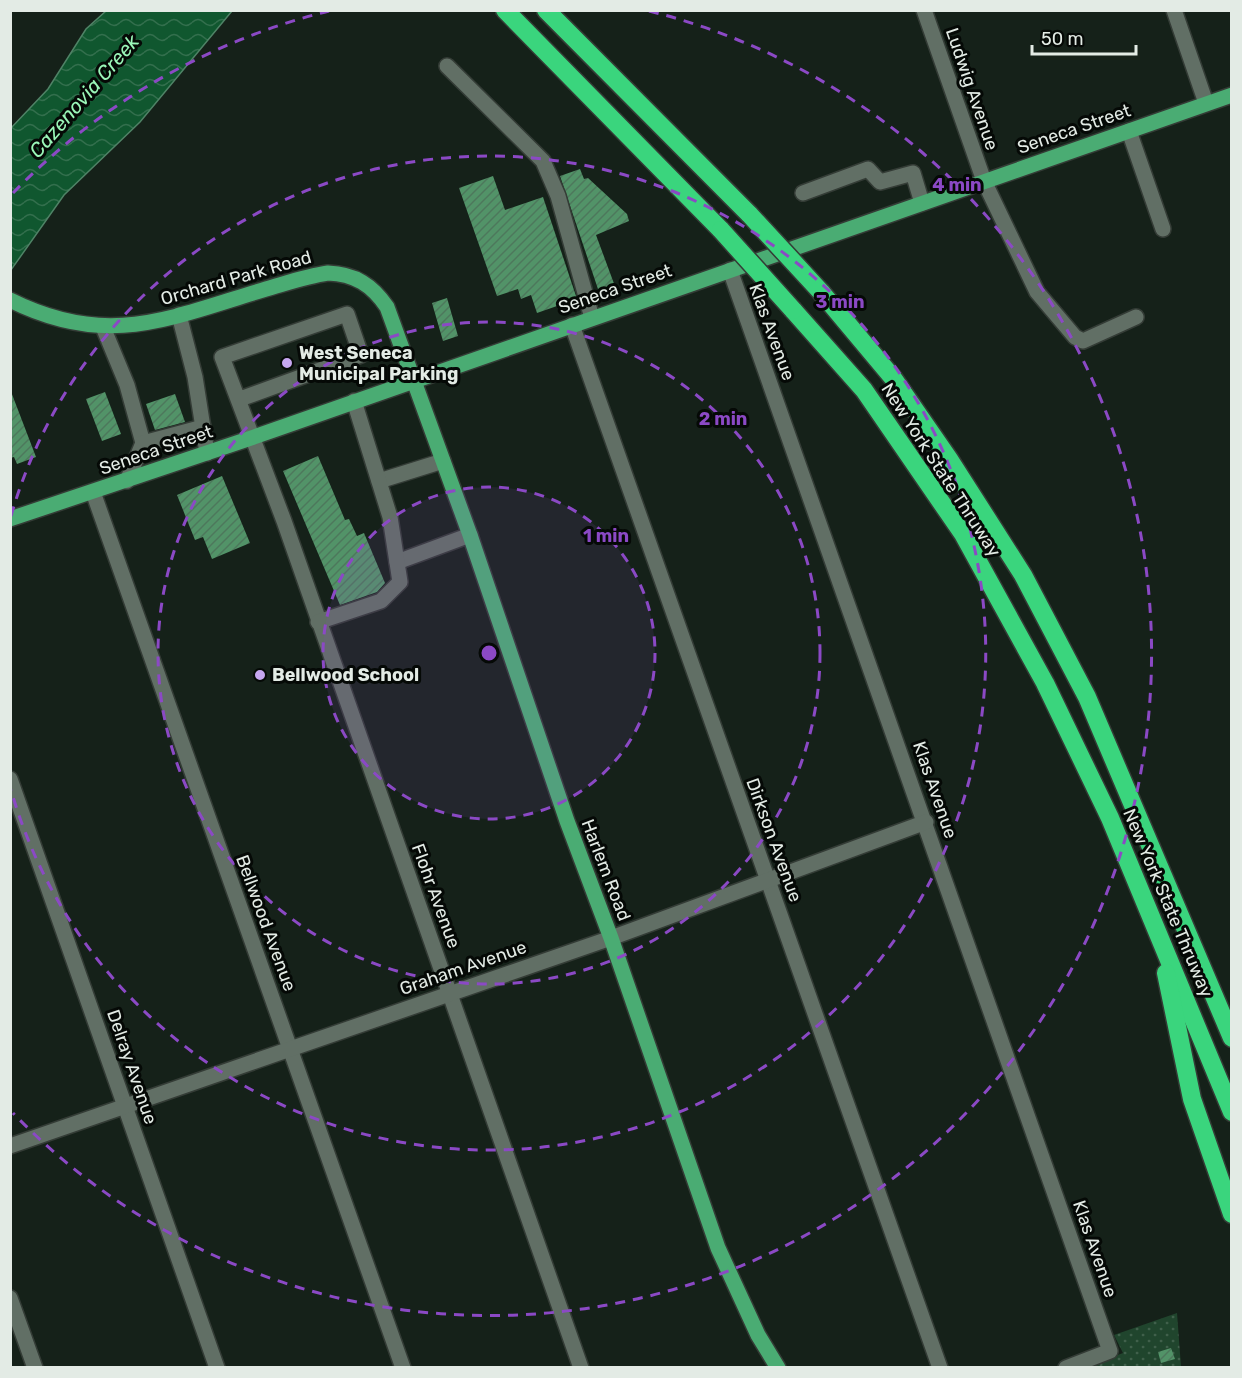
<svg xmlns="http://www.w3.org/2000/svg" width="1242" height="1378" font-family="Rubik,sans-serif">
	<defs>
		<pattern id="park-dots" width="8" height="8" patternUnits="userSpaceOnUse" patternTransform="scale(1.5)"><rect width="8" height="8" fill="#20452d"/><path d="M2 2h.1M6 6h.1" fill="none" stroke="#40604b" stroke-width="1.8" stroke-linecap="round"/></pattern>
		<pattern id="water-waves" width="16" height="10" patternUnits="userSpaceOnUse" patternTransform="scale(1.5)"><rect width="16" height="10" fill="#10572f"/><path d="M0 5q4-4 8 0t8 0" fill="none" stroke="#336f4d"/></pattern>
		<pattern id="building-hatch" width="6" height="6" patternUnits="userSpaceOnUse" patternTransform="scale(1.5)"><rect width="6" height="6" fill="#529368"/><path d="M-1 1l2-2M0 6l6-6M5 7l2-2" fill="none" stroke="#4d785c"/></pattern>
	</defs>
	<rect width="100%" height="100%" fill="#152119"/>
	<path fill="url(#park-dots)" d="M 1177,1313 L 1181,1367 L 1084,1368 L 1123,1353 L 1114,1335 Z"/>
	<path fill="url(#water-waves)" stroke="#4f8366" stroke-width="1.5" d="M 106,11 L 232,11 L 140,122 L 64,195 L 11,270 L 11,128 L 48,89 L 86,29 Z"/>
	<g fill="url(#building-hatch)">
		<path d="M 580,169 L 584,179 L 588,178 L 627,214 L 629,221 L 596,235 L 616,289 L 600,295 L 560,176 Z"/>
		<path d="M 493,176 L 505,210 L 543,197 L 577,299 L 537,313 L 531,295 L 521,299 L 518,289 L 497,296 L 459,188 Z"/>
		<path d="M 447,298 L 458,336 L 443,341 L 432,303 Z"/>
		<path d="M 10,389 L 36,457 L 17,464 L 14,457 L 10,458 Z"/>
		<path d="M 105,392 L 121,434 L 102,441 L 86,399 Z"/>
		<path d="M 175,394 L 185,422 L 155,430 L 146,404 Z"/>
		<path d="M 318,456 L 345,520 L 349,519 L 357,536 L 364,533 L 385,583 L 377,592 L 340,605 L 283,471 Z"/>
		<path d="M 222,476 L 250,543 L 212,559 L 203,537 L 195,540 L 177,495 Z"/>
		<path d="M 1171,1348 L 1175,1359 L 1161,1363 L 1158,1352 Z"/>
	</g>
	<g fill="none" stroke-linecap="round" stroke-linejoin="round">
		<defs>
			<g id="minor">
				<path d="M 924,10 L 984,181 L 1037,292 L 1075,337 L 1083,341 L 1136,317"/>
				<path d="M 1174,10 L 1206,103"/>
				<path d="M 447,66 L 543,161 L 558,196 L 592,318"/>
				<path d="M 1129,131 L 1163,229"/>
				<path d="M 803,193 L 868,169 L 880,182 L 913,173 L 922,203"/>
				<path d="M 730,270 L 1110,1351 L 1066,1368"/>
				<path d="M 179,315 L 195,377 L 207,453"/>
				<path d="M 572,325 L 940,1368"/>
				<path d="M 103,327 L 127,385 L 143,443"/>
				<path d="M 240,399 L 361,355 L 347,314 L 222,357 L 284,521 L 581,1368"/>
				<path d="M 127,481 L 143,443 L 203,427"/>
				<path d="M 379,481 L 443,461"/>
				<path d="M 93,492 L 403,1368"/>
				<path d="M 397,562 L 470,535"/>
				<path d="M 318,622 L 381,601 L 400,582 L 390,517 L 354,401"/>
				<path d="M 10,779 L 217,1368"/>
				<path d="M 10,1146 L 611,938 L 926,822"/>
				<path d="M 10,1298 L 35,1368"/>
			</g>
			<g id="major">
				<path d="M 10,300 C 108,349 169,318 266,289 C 287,283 307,276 328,273 C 355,274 372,285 387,307 L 470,535 L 567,821 L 611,938 L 718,1248 L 758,1335 L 778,1368"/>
				<path d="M 10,519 L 254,437 L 1232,95"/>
			</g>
			<g id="highway">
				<path d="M 505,10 L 721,230"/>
				<path d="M 546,10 L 750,215"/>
				<path d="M 821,292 L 893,378 L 949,459 L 1023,575 L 1087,697 L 1232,1038"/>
				<path d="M 793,310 L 864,390 L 963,534 L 1045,683 L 1110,818 L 1232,1112"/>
				<path d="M 1166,973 L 1192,1099 L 1232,1214"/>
			</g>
		</defs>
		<use href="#minor" stroke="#343c36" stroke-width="18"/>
		<use href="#major" stroke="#343c36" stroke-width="18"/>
		<use href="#highway" stroke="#343c36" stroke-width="21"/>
		<use href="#minor" stroke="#616f65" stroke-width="15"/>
		<use href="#major" stroke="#4aac73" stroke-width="15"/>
		<use href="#highway" stroke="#3ad57d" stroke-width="18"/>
		<defs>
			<g id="highway-bridge">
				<path d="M 750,215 L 821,292"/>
				<path d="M 721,230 L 793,310"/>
			</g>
		</defs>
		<use href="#highway-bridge" stroke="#343c36" stroke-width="21" stroke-linecap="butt"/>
		<use href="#highway-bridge" stroke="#3ad57d" stroke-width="18"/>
	</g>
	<circle cx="489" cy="653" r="166" fill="#8b49c5" fill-opacity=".12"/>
	<g fill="none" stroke="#8b49c5" stroke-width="3" stroke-dasharray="10 8">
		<circle cx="489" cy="653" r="166"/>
		<circle cx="489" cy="653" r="331"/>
		<path d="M11 516A497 497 0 1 1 11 790"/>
		<path d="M13 193A662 662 0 0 1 329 11M649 11A662 662 0 1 1 13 1113"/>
	</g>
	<g fill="#c6a6f0" stroke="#050906" stroke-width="2">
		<circle cx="287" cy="363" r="6"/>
		<circle cx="260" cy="675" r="6"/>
	</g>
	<g text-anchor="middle" stroke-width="6" stroke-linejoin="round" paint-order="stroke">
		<g font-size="18" fill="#e3ebe5" stroke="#050906">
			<text transform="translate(972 89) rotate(71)" y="6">Ludwig Avenue</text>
			<text transform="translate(1074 129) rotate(-19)" y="6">Seneca Street</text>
			<text transform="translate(236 278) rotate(-16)" y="6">Orchard Park Road</text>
			<text transform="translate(615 289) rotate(-19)" y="6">Seneca Street</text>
			<text transform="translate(772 332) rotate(70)" y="6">Klas Avenue</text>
			<text transform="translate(156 450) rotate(-19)" y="6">Seneca Street</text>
			<text transform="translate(941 470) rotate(57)" y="6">New York State Thruway</text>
			<text transform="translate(935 790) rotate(71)" y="6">Klas Avenue</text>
			<text transform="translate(774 840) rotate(70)" y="6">Dirkson Avenue</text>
			<text transform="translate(606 870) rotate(69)" y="6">Harlem Road</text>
			<text transform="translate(436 896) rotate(70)" y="6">Flohr Avenue</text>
			<text transform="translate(1168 903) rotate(67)" y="6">New York State Thruway</text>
			<text transform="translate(266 923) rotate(70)" y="6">Bellwood Avenue</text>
			<text transform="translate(463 968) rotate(-19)" y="6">Graham Avenue</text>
			<text transform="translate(132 1067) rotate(71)" y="6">Delray Avenue</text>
			<text transform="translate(1095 1249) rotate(71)" y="6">Klas Avenue</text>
		</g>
		<g font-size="18" font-weight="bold" fill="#e3ebe5" stroke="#050906" text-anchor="start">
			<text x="299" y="359">West Seneca<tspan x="299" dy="21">Municipal Parking</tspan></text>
			<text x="272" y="681">Bellwood School</text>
		</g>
		<g font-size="20" font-style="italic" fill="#9af7b8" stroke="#050906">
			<text transform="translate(84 96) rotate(-49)" y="7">Cazenovia Creek</text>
		</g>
	</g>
	<circle cx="489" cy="653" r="9" fill="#8b49c5" stroke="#050906" stroke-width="3"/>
	<g font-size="18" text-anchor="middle" font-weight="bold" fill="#8b49c5" stroke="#050906" stroke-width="6" stroke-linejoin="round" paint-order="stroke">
		<text x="957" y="191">4 min</text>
		<text x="840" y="308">3 min</text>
		<text x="723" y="425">2 min</text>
		<text x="606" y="542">1 min</text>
	</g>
	<rect width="1242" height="1378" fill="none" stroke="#e3ebe5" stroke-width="24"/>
	<path d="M1032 45v9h104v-9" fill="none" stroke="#e3ebe5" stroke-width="3"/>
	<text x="1041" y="45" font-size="18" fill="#e3ebe5" stroke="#050906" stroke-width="4.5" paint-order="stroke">50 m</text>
</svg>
